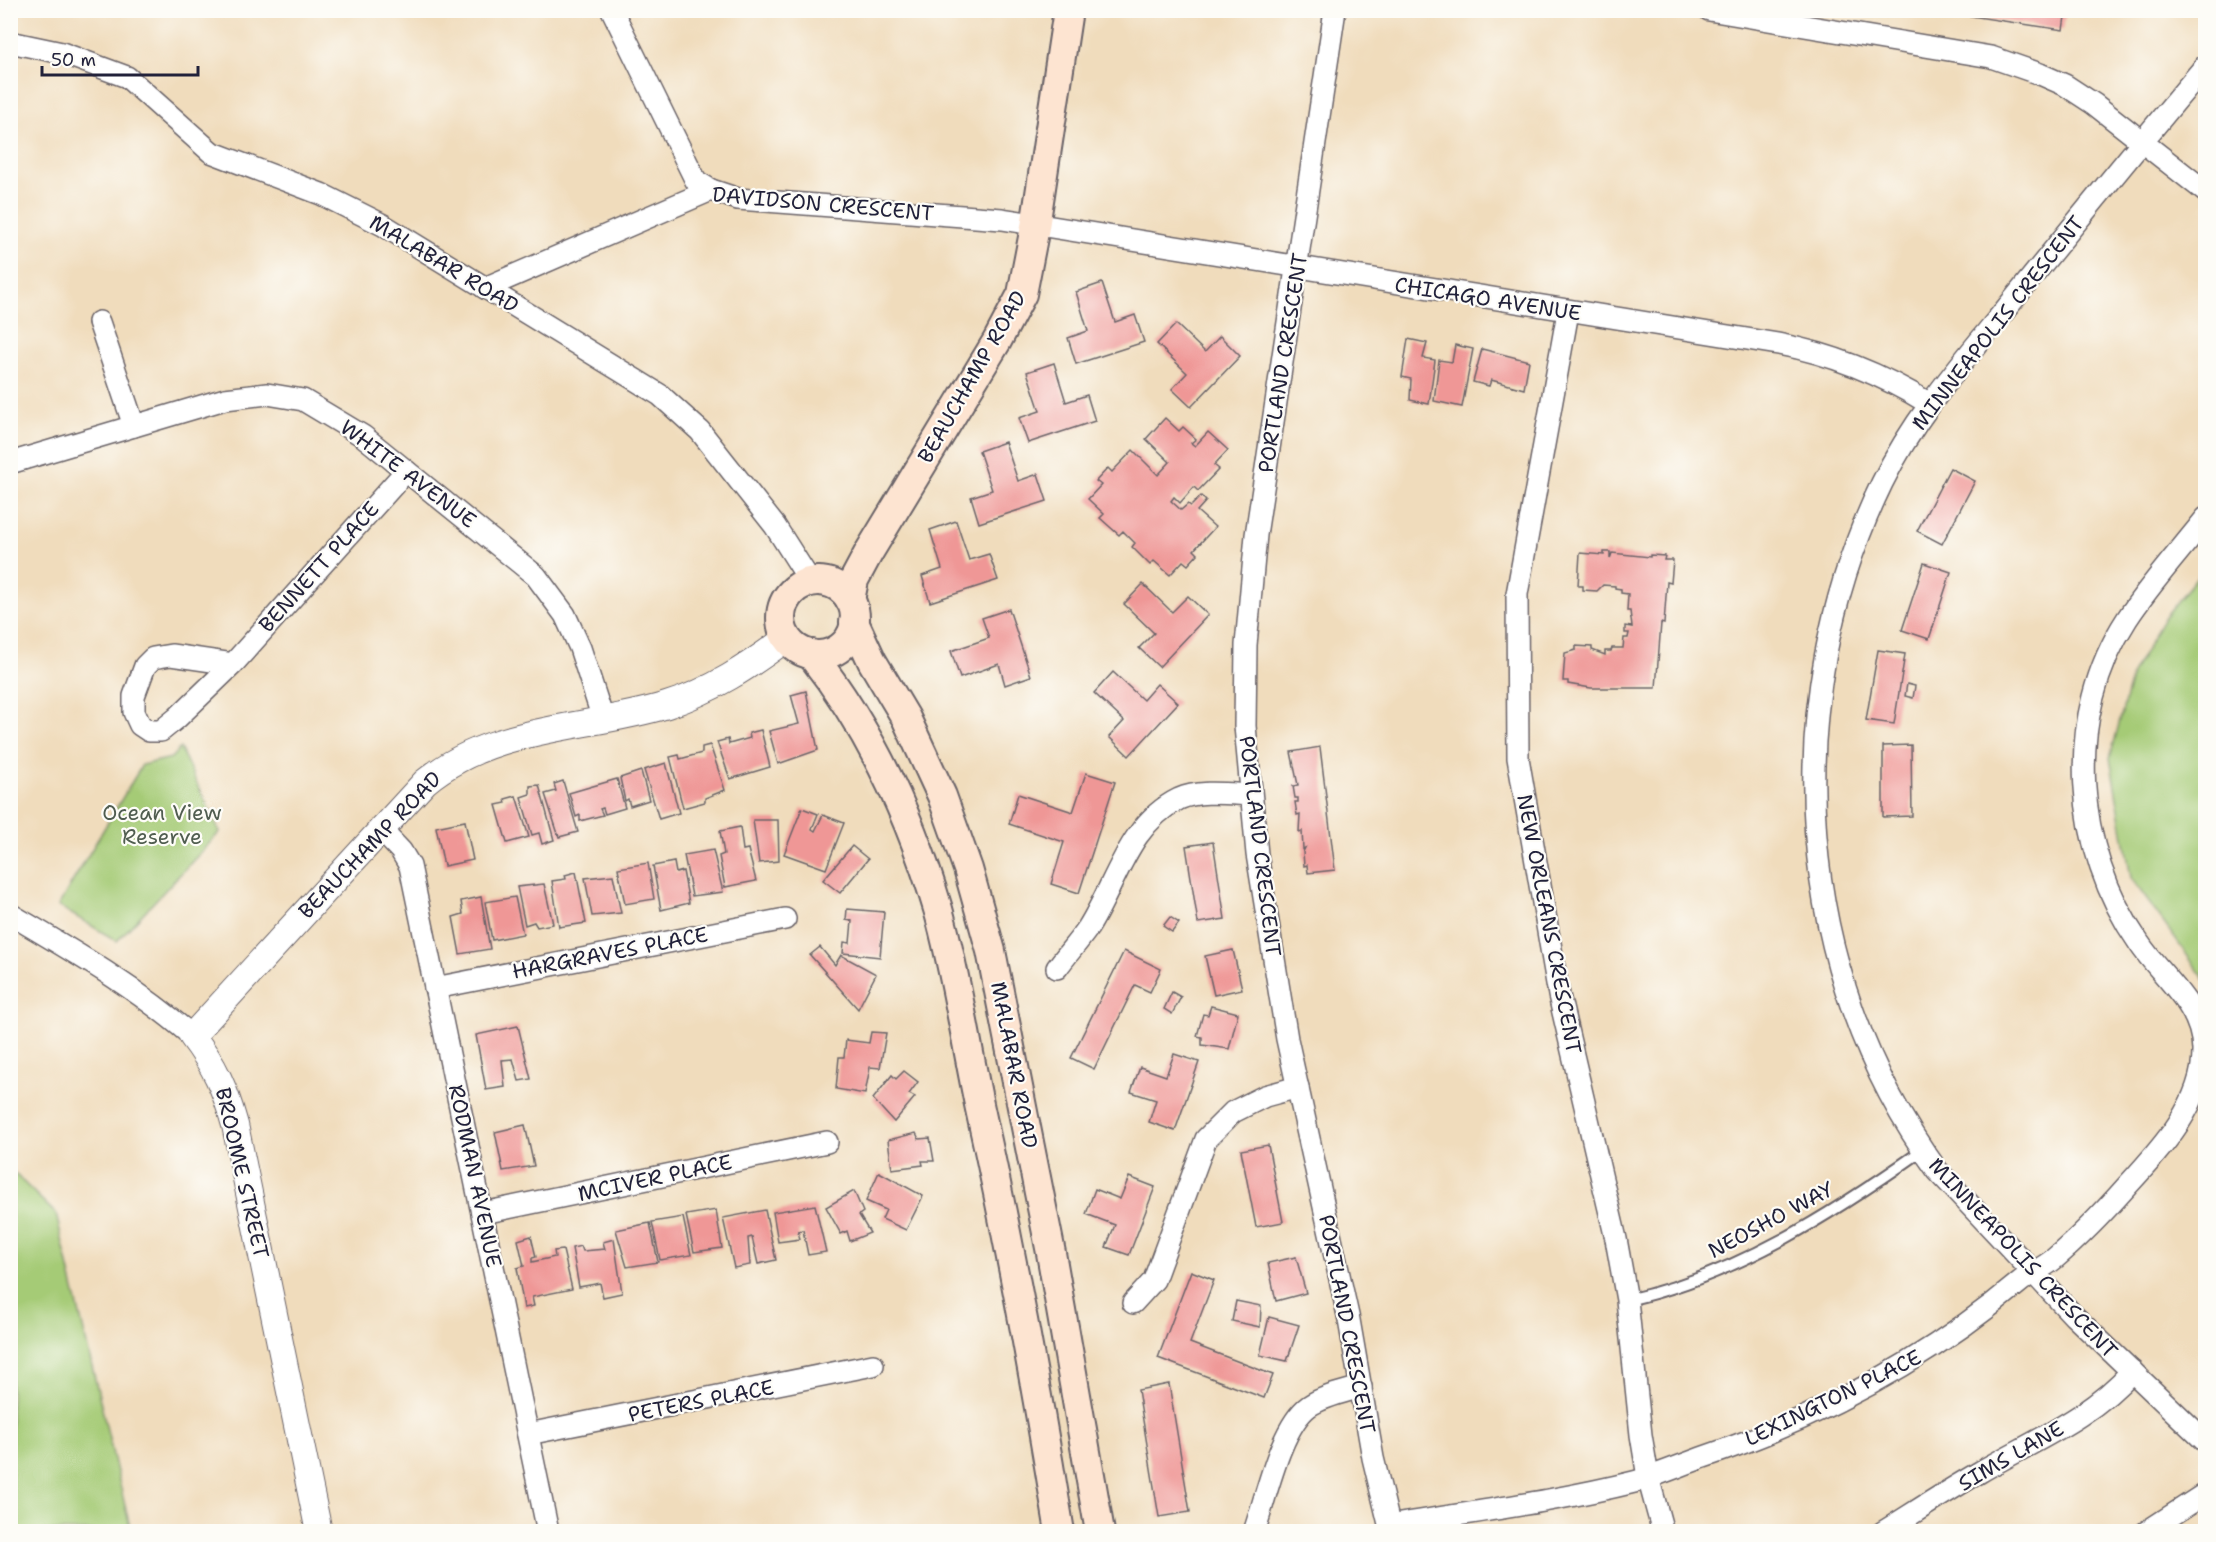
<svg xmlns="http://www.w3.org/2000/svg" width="2216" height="1542" font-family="'Shantell Sans',sans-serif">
	<rect width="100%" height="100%" fill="#fdfcf7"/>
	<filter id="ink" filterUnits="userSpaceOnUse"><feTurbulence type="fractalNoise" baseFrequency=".0167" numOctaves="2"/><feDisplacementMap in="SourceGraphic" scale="12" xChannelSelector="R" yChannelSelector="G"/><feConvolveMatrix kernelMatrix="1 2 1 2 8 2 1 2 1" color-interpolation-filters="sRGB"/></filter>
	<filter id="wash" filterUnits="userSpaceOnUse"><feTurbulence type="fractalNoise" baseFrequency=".008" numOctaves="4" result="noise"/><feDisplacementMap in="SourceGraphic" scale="24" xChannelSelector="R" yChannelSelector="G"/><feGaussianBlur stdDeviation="1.35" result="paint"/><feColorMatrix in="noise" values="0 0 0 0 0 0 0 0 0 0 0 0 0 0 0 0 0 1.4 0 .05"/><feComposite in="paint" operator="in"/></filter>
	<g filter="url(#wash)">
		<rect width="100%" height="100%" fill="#f0dcbc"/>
		<g fill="#a5cb76" stroke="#647658" stroke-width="1.5">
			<path d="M 2205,567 L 2205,980 L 2131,878 L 2110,758 L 2132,674 L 2164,618 Z"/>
			<path d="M 180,748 L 220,832 L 117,941 L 58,906 L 142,765 L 171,758 Z"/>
			<path d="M 11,1170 L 56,1214 L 131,1531 L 11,1531 Z"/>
		</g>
		<g id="blocks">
			<g fill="#ef9796">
				<path d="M 1952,10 L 2066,10 L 2063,30 L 1951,13 Z"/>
				<path d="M 1102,283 L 1115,322 L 1135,315 L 1144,342 L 1076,364 L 1068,338 L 1088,331 L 1076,292 Z"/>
				<path d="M 1176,324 L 1205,352 L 1220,336 L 1240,356 L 1191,407 L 1172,389 L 1187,373 L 1157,344 Z"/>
				<path d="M 1408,339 L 1427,343 L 1423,358 L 1435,360 L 1429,404 L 1410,400 L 1411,379 L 1402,377 Z"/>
				<path d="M 1455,345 L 1473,349 L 1462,407 L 1434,401 L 1439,360 L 1452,362 Z"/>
				<path d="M 1482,349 L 1529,361 L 1524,389 L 1491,380 L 1489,386 L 1473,382 Z"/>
				<path d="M 1054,363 L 1066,402 L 1087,395 L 1095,421 L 1028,443 L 1019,418 L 1040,411 L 1027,372 Z"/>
				<path d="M 1165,418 L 1179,431 L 1183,427 L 1196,439 L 1191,443 L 1195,446 L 1208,432 L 1228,450 L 1214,465 L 1219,469 L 1198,491 L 1194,487 L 1180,503 L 1174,497 L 1171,501 L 1181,510 L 1188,504 L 1191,506 L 1201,496 L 1206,501 L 1197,511 L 1215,527 L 1194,550 L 1198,554 L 1188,565 L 1183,561 L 1170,575 L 1154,561 L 1150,565 L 1132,547 L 1135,543 L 1123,531 L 1119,535 L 1100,518 L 1104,514 L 1088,499 L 1101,485 L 1096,481 L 1108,468 L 1112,472 L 1133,450 L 1158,475 L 1170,462 L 1146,439 Z"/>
				<path d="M 1005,442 L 1018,481 L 1038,474 L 1047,501 L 979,523 L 971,497 L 992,490 L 979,451 Z"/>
				<path d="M 1950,468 L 1975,481 L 1942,544 L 1917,531 Z"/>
				<path d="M 956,521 L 969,560 L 989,554 L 998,580 L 930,602 L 922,576 L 942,569 L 930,530 Z"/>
				<path d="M 1604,552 L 1610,552 L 1610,559 L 1612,553 L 1650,557 L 1650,555 L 1665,556 L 1664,560 L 1673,560 L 1671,583 L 1667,582 L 1664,624 L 1661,623 L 1656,688 L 1591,688 L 1568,684 L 1568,681 L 1563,681 L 1565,653 L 1576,650 L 1576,646 L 1592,647 L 1592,650 L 1605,655 L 1605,651 L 1611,651 L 1612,648 L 1623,648 L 1624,638 L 1628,638 L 1629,633 L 1625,633 L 1625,626 L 1632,627 L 1630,611 L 1627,611 L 1628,594 L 1621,593 L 1621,589 L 1615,588 L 1615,586 L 1603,585 L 1597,591 L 1583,590 L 1583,586 L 1578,586 L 1580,553 L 1604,555 Z"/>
				<path d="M 1924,563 L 1951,572 L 1929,639 L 1902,630 Z"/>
				<path d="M 1143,584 L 1172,612 L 1188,596 L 1208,615 L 1159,667 L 1139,648 L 1154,633 L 1124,604 Z"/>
				<path d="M 1009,609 L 1031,676 L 1005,685 L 999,664 L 960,678 L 951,651 L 989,638 L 982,618 Z"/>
				<path d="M 1878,650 L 1905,654 L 1894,724 L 1866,720 Z"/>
				<path d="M 1113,672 L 1143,700 L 1157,684 L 1178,703 L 1129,756 L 1109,737 L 1124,721 L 1094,693 Z"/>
				<path d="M 1907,684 L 1915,686 L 1913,698 L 1905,696 Z"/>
				<path d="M 806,691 L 818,750 L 778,764 L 769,731 L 799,724 L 791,695 Z"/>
				<path d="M 761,730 L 770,767 L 730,779 L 717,742 L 728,739 L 729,744 L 750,738 L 749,733 Z"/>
				<path d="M 710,745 L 725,790 L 705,798 L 705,802 L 683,808 L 670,757 L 679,755 L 680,759 L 702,753 L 702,747 Z"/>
				<path d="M 1911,745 L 1912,816 L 1883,817 L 1883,746 Z"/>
				<path d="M 1320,747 L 1335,870 L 1308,873 L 1307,865 L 1304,866 L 1303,852 L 1305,848 L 1303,849 L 1302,831 L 1299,832 L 1300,814 L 1297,815 L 1295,802 L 1298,802 L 1298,798 L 1295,798 L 1293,786 L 1298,785 L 1291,752 Z"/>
				<path d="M 666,763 L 679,813 L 659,819 L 644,770 Z"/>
				<path d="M 641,771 L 649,800 L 630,806 L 628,799 L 625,801 L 620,778 Z"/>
				<path d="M 1086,773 L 1115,782 L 1079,893 L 1051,884 L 1064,842 L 1009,824 L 1018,794 L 1073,812 Z"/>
				<path d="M 617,779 L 625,808 L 605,814 L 603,808 L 600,809 L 603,815 L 580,821 L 580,815 L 576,817 L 569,793 Z"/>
				<path d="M 563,781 L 578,832 L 559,837 L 545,794 L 556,791 L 554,784 Z"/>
				<path d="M 539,785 L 554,840 L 542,844 L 539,833 L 532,835 L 521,797 L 530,794 L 530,786 Z"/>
				<path d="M 516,796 L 529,837 L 507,843 L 496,805 L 506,803 L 505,799 Z"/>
				<path d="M 802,808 L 818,814 L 812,829 L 815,831 L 823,815 L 844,823 L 826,869 L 784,854 Z"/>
				<path d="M 753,820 L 778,820 L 779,861 L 759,863 Z"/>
				<path d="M 465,821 L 473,860 L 444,866 L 436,827 Z"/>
				<path d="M 740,827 L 743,850 L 748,849 L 756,881 L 725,887 L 719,856 L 724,854 L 720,831 Z"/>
				<path d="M 1213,842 L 1225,919 L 1198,923 L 1186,846 Z"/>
				<path d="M 852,846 L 868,859 L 840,893 L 823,880 Z"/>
				<path d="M 713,850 L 723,892 L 692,896 L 684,855 Z"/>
				<path d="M 674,862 L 676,873 L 683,871 L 689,903 L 661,910 L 653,866 Z"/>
				<path d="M 648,863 L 654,899 L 625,904 L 618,868 Z"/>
				<path d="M 576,872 L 586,923 L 559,927 L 552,881 L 566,879 L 565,875 Z"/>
				<path d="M 613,875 L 621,913 L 592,916 L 585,878 Z"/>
				<path d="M 544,884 L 553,924 L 537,927 L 534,922 L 525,925 L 517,887 Z"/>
				<path d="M 481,897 L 490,949 L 460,954 L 453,917 L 463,914 L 461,901 Z"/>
				<path d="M 515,897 L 523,934 L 492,940 L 485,902 Z"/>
				<path d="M 847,909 L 884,912 L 880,957 L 843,953 L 844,942 L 850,943 L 852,921 L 846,920 Z"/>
				<path d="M 1170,917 L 1179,923 L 1172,932 L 1163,926 Z"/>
				<path d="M 820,947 L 835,965 L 841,955 L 876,974 L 858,1009 L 810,955 Z"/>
				<path d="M 1233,950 L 1242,989 L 1214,995 L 1205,956 Z"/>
				<path d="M 1124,951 L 1161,969 L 1150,992 L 1135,985 L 1094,1069 L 1071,1058 Z"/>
				<path d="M 1172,992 L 1181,997 L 1172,1014 L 1164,1009 Z"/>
				<path d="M 1211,1006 L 1238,1013 L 1229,1049 L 1202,1045 L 1202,1037 L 1197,1036 L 1203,1014 L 1208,1015 Z"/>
				<path d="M 518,1026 L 531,1079 L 519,1081 L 513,1059 L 502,1060 L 505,1087 L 486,1090 L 476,1035 Z"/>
				<path d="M 871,1032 L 886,1033 L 880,1068 L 870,1067 L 865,1094 L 836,1089 L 839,1057 L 844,1057 L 846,1040 L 869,1043 Z"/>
				<path d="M 1174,1054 L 1199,1062 L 1175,1131 L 1149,1122 L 1156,1100 L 1131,1092 L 1140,1067 L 1166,1076 Z"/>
				<path d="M 904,1071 L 918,1082 L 909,1094 L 915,1097 L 894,1122 L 873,1099 L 892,1075 L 896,1079 Z"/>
				<path d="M 525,1125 L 534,1166 L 503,1171 L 495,1132 Z"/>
				<path d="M 916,1133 L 919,1139 L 930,1138 L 934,1161 L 922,1161 L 923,1165 L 892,1169 L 888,1140 Z"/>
				<path d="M 1268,1145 L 1283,1222 L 1256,1227 L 1241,1150 Z"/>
				<path d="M 879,1172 L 923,1196 L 906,1230 L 882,1219 L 886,1210 L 866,1201 Z"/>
				<path d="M 1129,1177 L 1155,1187 L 1129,1255 L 1106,1247 L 1115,1225 L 1086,1214 L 1095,1189 L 1120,1199 Z"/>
				<path d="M 854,1191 L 863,1212 L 859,1215 L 870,1233 L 850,1241 L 847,1231 L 841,1234 L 826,1207 Z"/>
				<path d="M 815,1205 L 826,1252 L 808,1255 L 803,1230 L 798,1231 L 800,1239 L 778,1242 L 773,1212 Z"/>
				<path d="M 716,1210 L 722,1248 L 694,1252 L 686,1215 Z"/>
				<path d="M 765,1210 L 776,1260 L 758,1264 L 752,1237 L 748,1238 L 750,1265 L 734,1268 L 723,1218 Z"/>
				<path d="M 683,1217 L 691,1255 L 660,1260 L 652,1222 Z"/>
				<path d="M 650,1223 L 658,1262 L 627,1267 L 616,1230 Z"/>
				<path d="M 531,1236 L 536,1257 L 532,1258 L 532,1262 L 555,1257 L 554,1251 L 563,1250 L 572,1289 L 532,1297 L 534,1306 L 524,1308 L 517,1268 L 524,1266 L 518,1240 Z"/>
				<path d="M 614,1239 L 622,1293 L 603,1297 L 600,1283 L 579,1287 L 572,1248 L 581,1246 L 583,1251 L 605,1249 L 603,1242 Z"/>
				<path d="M 1296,1257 L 1306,1293 L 1276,1301 L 1268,1263 Z"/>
				<path d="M 1191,1271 L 1214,1280 L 1190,1343 L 1273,1375 L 1264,1398 L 1158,1358 Z"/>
				<path d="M 1236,1301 L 1261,1306 L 1260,1327 L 1232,1321 Z"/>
				<path d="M 1269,1317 L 1299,1325 L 1287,1361 L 1260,1355 Z"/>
				<path d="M 1169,1384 L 1190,1512 L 1159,1517 L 1138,1390 Z"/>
			</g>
		</g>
	</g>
	<g filter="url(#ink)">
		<use href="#blocks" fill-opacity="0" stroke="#6a6368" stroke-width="1.5"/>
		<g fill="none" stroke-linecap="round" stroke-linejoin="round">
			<defs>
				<path id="service" d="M 1627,1300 C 1736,1276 1832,1214 1923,1150"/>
				<g id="minor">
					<path d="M 612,10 L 696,181 L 711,190"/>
					<path d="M 1335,10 L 1256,535 L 1246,645 L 1245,726 L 1257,854 L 1287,1039 L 1349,1320 L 1373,1458 L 1391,1532"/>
					<path d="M 1709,10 L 1991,57 L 2040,74 L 2065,85 L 2094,104 L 2206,192"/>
					<path d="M 10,42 L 62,53 L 127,77 L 211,152 L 321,194 L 383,225 L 660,395 L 700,431 L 775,526 L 810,581"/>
					<path d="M 2206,65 C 2141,142 2077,221 2014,299 C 1967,357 1915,415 1882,483 C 1776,701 1793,973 1937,1170 L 2074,1316 L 2206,1442"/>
					<path d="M 485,288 L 711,190 L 738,199 L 1002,219 L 1778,344 C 1833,354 1883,375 1930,404"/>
					<path d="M 1568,312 L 1517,594 L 1518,758 L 1559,995 L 1616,1239 L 1627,1300 L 1641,1435 L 1648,1477 L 1663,1532"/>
					<path d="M 99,322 L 134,426"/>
					<path d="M 10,463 L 225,399 L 267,394 L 303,400 L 363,436 L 536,576 L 565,615 L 580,648 L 603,719"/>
					<path d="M 233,664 L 171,655 L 153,658 L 145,666 L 134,696 L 134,712 L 140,725 L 149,731 L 161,731 L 177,718 L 233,664 L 406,471"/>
					<path d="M 381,830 L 401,851 L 410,866 L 548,1532"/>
					<path d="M 10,914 C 74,952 136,987 192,1036"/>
					<path d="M 1057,968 C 1067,954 1079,941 1088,928 C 1116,884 1128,824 1179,799 C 1199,790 1229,794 1251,795"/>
					<path d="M 435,988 L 785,919"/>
					<path d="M 483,1213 L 827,1142"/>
					<path d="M 1133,1303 L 1154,1280 L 1206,1139 L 1233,1112 L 1265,1096 L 1298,1087"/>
					<path d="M 528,1434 L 873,1365"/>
					<path d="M 1390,1526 C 1471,1512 1554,1502 1634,1482 C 1656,1476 1679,1466 1701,1458 C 1819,1418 1926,1361 2021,1281 C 2031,1273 2043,1268 2054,1259 C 2080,1237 2104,1212 2127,1186 C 2161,1149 2204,1103 2203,1050 C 2202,1004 2162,978 2139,943 C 2074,850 2063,717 2127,619 C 2150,584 2180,551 2206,518"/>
					<path d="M 1254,1532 C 1266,1498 1280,1427 1309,1406 C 1324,1396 1344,1392 1361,1387"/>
					<path d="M 1883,1532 C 1915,1512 1947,1491 1980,1472 C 2033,1441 2091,1418 2132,1371"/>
					<path d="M 2146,1532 L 2206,1493"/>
				</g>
				<path id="tertiary" d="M 319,1532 L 235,1125 C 225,1089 215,1066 192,1036 L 425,782 C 493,725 586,730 667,705 C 712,691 749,666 787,638"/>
				<g id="secondary">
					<circle cx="818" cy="618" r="37"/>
					<path d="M 850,600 L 854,580 L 869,552 L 997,341 L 1022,294 L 1035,227 L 1068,10"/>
					<path d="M 854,622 L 872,661 L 906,718 L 942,796 L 968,869 L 991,951 L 1051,1253 L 1100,1532"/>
					<path d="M 811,654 C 870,729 911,818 938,909 C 956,973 966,1043 980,1109 C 1011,1249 1037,1390 1060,1532"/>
				</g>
			</defs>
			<use href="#service" stroke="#6a6368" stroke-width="14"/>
			<use href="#minor" stroke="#6a6368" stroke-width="24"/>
			<use href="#tertiary" stroke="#6a6368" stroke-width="28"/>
			<use href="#secondary" stroke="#6a6368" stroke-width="32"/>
			<use href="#service" stroke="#fff" stroke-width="10"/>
			<use href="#minor" stroke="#fff" stroke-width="21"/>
			<use href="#tertiary" stroke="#fff" stroke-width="26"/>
			<use href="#secondary" stroke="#fde4d1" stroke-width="28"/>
		</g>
	</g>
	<g text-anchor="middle" stroke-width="4.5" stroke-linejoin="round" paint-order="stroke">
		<g font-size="21" fill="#22223b" stroke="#fdfcf7">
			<text transform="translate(823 204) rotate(5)" y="7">DAVIDSON CRESCENT</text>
			<text transform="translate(444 264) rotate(31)" y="7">MALABAR ROAD</text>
			<text transform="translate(1488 299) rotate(9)" y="7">CHICAGO AVENUE</text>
			<text transform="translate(1998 323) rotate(-52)" y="7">MINNEAPOLIS CRESCENT</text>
			<text transform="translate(1283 363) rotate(-81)" y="7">PORTLAND CRESCENT</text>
			<text transform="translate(972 377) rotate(-60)" y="7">BEAUCHAMP ROAD</text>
			<text transform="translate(408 474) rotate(37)" y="7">WHITE AVENUE</text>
			<text transform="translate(319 567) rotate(-48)" y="7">BENNETT PLACE</text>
			<text transform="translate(370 845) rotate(-46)" y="7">BEAUCHAMP ROAD</text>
			<text transform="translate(1260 846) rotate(83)" y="7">PORTLAND CRESCENT</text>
			<text transform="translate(1549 924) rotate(79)" y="7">NEW ORLEANS CRESCENT</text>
			<text transform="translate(610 953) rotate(-11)" y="7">HARGRAVES PLACE</text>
			<text transform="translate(1014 1065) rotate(79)" y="7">MALABAR ROAD</text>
			<text transform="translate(242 1173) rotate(77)" y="7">BROOME STREET</text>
			<text transform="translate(475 1176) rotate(78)" y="7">RODMAN AVENUE</text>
			<text transform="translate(655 1178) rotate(-12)" y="7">MCIVER PLACE</text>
			<text transform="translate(1771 1220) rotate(-28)" y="7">NEOSHO WAY</text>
			<text transform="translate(2023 1258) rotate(47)" y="7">MINNEAPOLIS CRESCENT</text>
			<text transform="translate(1347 1324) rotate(79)" y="7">PORTLAND CRESCENT</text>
			<text transform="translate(1833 1398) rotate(-26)" y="7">LEXINGTON PLACE</text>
			<text transform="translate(701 1401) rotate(-11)" y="7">PETERS PLACE</text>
			<text transform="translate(2011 1456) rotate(-30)" y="7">SIMS LANE</text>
		</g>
		<g font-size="21" fill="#505d50" stroke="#fdfcf7">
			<text x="162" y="820">Ocean View<tspan x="162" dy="24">Reserve</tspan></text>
		</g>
	</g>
	<rect width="2216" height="1542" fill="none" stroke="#fdfcf7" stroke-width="36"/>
	<path d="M42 66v9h156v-9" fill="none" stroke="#22223b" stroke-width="3"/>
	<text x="51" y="66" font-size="18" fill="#22223b" stroke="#fdfcf7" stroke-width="4.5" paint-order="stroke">50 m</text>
</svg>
